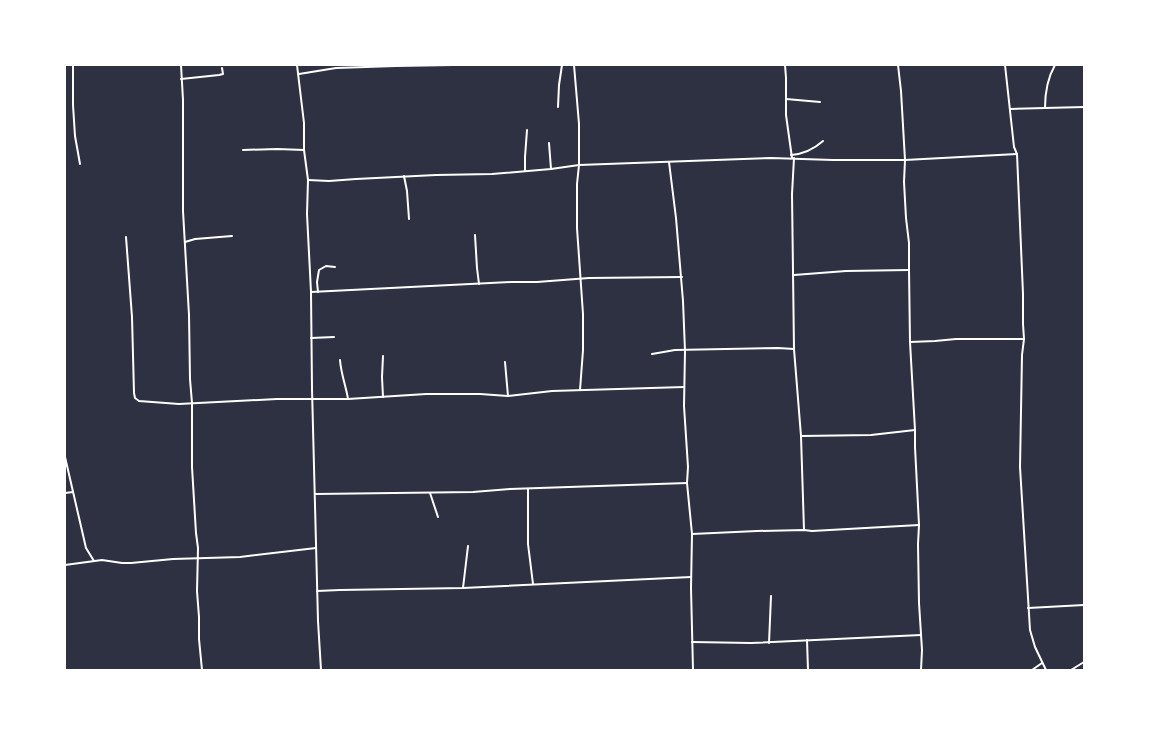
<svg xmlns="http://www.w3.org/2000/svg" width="1149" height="735" font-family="Roboto,sans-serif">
	<rect width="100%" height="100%" fill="#2d3142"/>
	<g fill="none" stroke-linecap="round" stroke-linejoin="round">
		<g stroke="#fff" stroke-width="2">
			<path d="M 73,65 L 73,105 L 75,136 L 80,164"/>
			<path d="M 181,65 L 183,100 L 183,211 L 189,315 L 190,379 L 192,403 L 192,467 L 196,533 L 198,548 L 197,591 L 199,617 L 199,639 L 202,670"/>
			<path d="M 297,65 L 304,123 L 304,150 L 308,180 L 307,214 L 311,292 L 312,389 L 318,621 L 321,670"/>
			<path d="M 574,65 L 579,124 L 579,165 L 577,184 L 577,228 L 583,314 L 583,350 L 580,390"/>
			<path d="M 785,65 L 786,78 L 786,115 L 792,158"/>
			<path d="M 898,65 L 901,91 L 905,160 L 904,182 L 906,218 L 909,243 L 909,270 L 910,342 L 915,430 L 915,447 L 919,525 L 918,544 L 919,603 L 922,650 L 921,670"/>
			<path d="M 1005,65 L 1014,147 L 1017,154 L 1023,294 L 1023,324 L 1024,339 L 1022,355 L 1020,467 L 1030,630 L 1035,647 L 1046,670"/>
			<path d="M 299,74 L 336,68 L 396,66 L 453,65"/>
			<path d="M 181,79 L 219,75 L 223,74 L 222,68"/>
			<path d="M 786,99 L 820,102"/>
			<path d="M 558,107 L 559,85 L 562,65"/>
			<path d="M 1045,108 C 1045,92 1047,79 1055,65"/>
			<path d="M 1010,109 L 1084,107"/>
			<path d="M 549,143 L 551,169"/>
			<path d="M 243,150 L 277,149 L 304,150"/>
			<path d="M 791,155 C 804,154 814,149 823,141"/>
			<path d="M 794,158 L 792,194 L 794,349 L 801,436 L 804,530"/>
			<path d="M 669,162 L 676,218 L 683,301 L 685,351 L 684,406 L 688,467 L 687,483 L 692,534 L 691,588 L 693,670"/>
			<path d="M 525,171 L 525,157 L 527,130"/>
			<path d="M 404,176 L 407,191 L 409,219"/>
			<path d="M 308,180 L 329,181 L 356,179 L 436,175 L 492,174 L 551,169 L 579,165 L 771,158 L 833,160 L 905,160 L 1017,154"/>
			<path d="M 475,235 L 477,268 L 479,284"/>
			<path d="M 126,237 L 132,317 L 134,393 L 135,398 L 139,401 L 179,404 L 277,399 L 348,399 L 426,394 L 480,394 L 508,396 L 552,391 L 684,387"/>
			<path d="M 185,242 L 195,239 L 232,236"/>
			<path d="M 794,275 L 846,271 L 909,270"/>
			<path d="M 311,292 L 511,282 L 537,282 L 589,278 L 682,277"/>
			<path d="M 318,292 L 317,282 L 319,270 L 326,266 L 335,267"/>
			<path d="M 311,338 L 334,337"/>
			<path d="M 910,342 L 935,341 L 956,339 L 1024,339"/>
			<path d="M 652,354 L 675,350 L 778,348 L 794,349"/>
			<path d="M 383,356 L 382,377 L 383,397"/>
			<path d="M 340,360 C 341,374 346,386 348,399"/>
			<path d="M 505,362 L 508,396"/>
			<path d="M 801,436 L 871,435 L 915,430"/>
			<path d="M 65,457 L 86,548 L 94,561"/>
			<path d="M 528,489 L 528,544 L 533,584"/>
			<path d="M 65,493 L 73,492"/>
			<path d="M 430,493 L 438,517"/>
			<path d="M 315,494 L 473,492 L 510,489 L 687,483"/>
			<path d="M 692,534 L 757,531 L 804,530 L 812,531 L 919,525"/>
			<path d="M 65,565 L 102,560 L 122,563 L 131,563 L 173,559 L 240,557 L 316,548"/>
			<path d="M 463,588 L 468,546"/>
			<path d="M 317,591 L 340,590 L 463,588 L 691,577"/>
			<path d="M 1028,608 L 1084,605"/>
			<path d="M 807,640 L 808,670"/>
			<path d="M 692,642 L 751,643 L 921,635"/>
			<path d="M 769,643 L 771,596"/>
			<path d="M 1032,670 L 1042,663"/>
			<path d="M 1071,670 L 1084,662"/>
		</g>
	</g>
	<rect width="1149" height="735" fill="none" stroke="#ffffff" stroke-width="132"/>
</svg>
